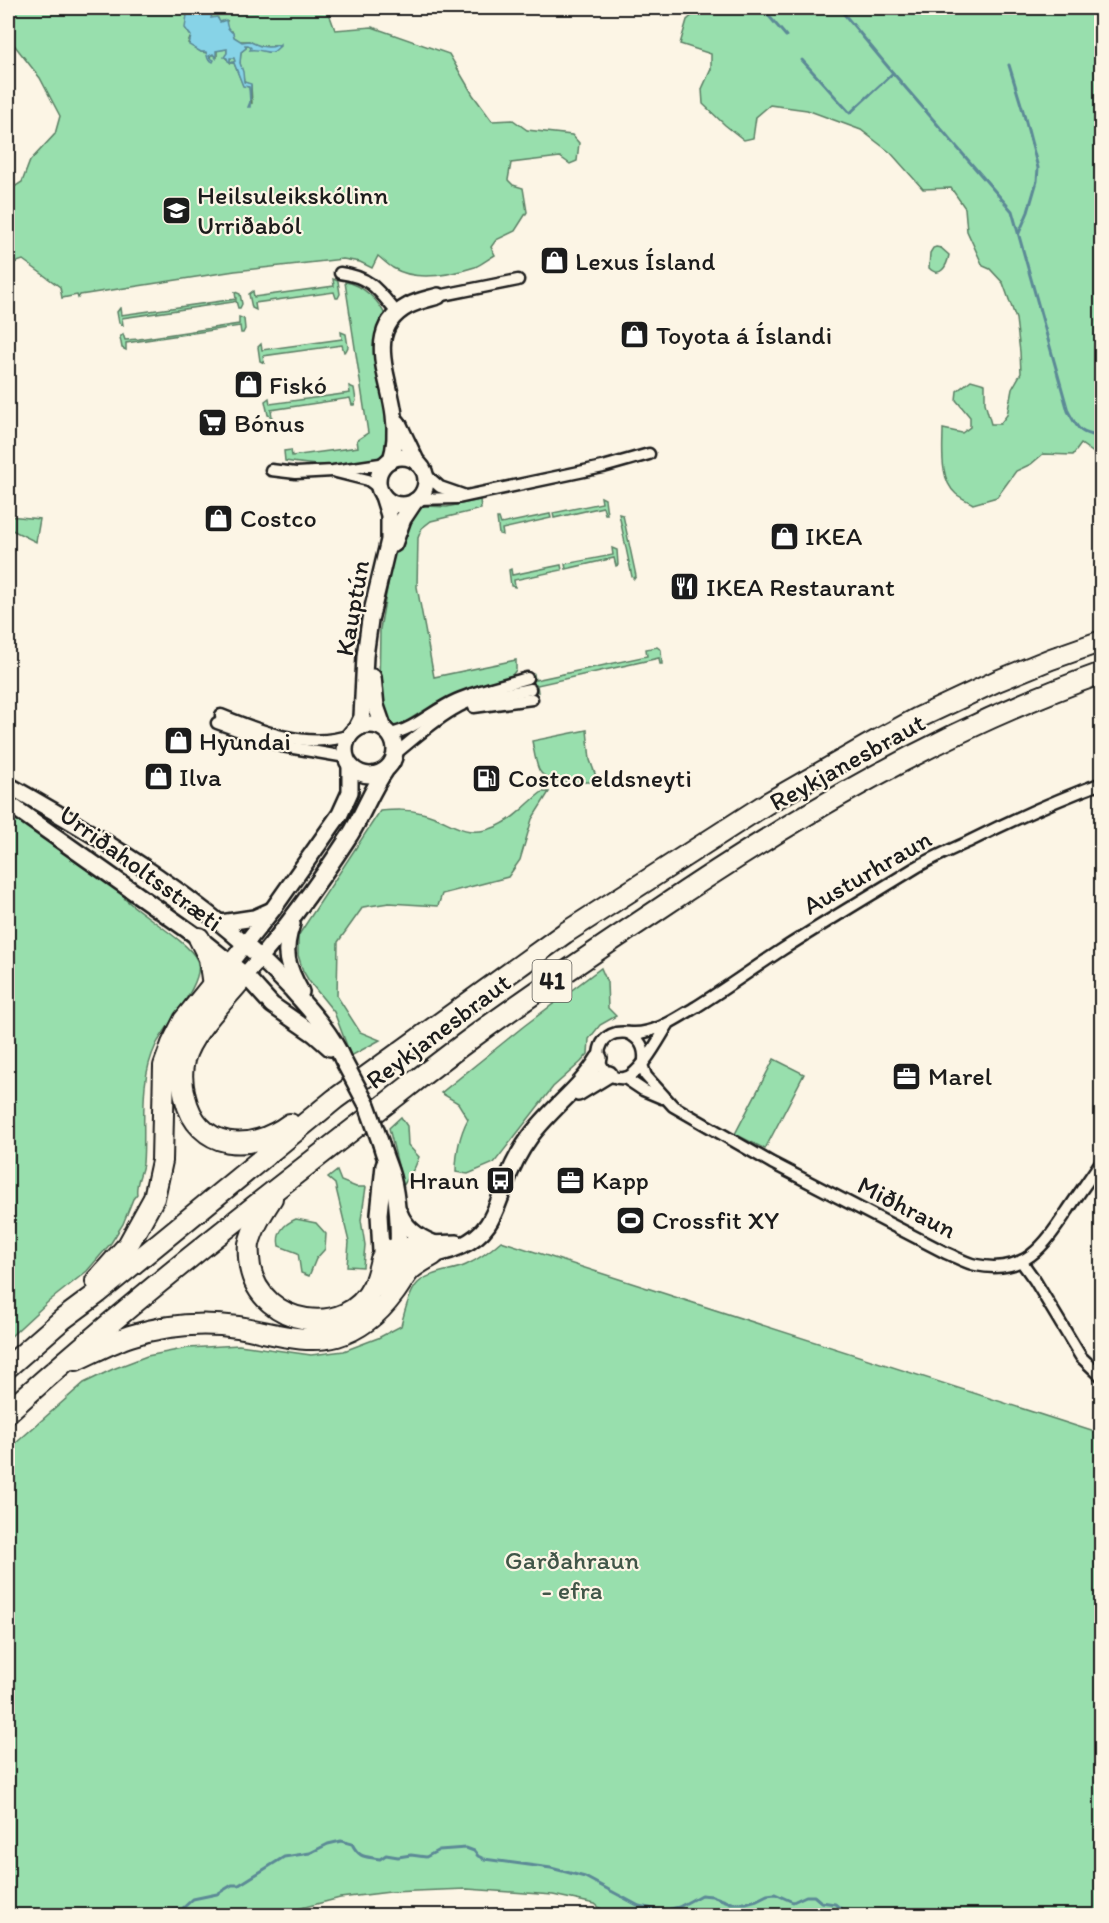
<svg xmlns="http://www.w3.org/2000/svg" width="1109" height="1923" font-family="Itim,sans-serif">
	<rect width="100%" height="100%" fill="#fcf5e5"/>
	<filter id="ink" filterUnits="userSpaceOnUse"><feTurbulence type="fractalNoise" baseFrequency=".0167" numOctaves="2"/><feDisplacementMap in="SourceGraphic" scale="12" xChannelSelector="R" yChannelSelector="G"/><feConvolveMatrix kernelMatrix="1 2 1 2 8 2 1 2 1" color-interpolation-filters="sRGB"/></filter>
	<g filter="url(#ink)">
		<g fill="#98dfad" stroke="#5a7e64" stroke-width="1.5">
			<path d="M 8,8 L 181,8 L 187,15 L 186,30 L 191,36 L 188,43 L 201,52 L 208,53 L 210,58 L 211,54 L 217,57 L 217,50 L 227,49 L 227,53 L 225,57 L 230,62 L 230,58 L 234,58 L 235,61 L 232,63 L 234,63 L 243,85 L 249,87 L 252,104 L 251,85 L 244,82 L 240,63 L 241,52 L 246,48 L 245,45 L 268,52 L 280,46 L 258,46 L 249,41 L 240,41 L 234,37 L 232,31 L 229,31 L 225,25 L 227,21 L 219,22 L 218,18 L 211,18 L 210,14 L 203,8 L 327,8 L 335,30 L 372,27 L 449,54 L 473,95 L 492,121 L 513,120 L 527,130 L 572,135 L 579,143 L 577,161 L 570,164 L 560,157 L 511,163 L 508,180 L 513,185 L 523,188 L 527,212 L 515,231 L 496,240 L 491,247 L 495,255 C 488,259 482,264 475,267 C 450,275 416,282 393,268 C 388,265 383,260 378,256 L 372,268 L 360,262 L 343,259 L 235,271 L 80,295 L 78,298 L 77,295 L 62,298 L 60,287 L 23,260 L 8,265 L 8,191 L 22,182 L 30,161 L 55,134 L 60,116 L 40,78 L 8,37 Z"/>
			<path d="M 686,8 L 1101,8 L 1101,458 L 1081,444 L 1073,455 L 1043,454 L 1031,464 L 1016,471 L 997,497 L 973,504 C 968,501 961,498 956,494 C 939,479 943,448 943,429 L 962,433 L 970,427 L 970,417 L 956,400 L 957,391 L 971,380 L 985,384 L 985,403 L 991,424 L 1000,424 L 1007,415 L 1012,389 L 1021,373 L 1020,352 L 1016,319 L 1003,283 L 990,269 L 983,266 L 967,231 L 965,208 L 951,188 L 923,189 L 891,153 L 861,130 L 807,110 L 770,105 L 756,117 L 753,138 L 744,140 L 725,125 L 703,104 L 702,89 L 711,69 L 711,54 L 680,44 L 687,20 L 695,13 Z"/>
			<path d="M 936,247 L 941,248 L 949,255 C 947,266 940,279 929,268 L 930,253 L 933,248 Z"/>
			<path d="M 333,279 L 338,281 L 340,294 L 338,298 L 336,298 L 334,292 L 255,303 L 256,310 L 252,308 L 249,294 L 253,291 L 254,297 L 261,296 L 334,286 Z"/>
			<path d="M 345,282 C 362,284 381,302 386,318 L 391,425 L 387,452 C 370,473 310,465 285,461 L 284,451 L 291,450 L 292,456 L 358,447 L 357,440 L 368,433 Z"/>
			<path d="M 235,292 L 240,294 L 242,304 L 240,308 L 238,308 L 236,301 L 233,302 L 122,318 L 123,325 L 119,323 L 117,312 L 120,308 L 121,315 L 128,314 L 236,299 Z"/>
			<path d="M 239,317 L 244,319 L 245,329 L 243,333 L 241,333 L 240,326 L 126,343 L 126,350 L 122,348 L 120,337 L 123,334 L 125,340 L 139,339 L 239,324 Z"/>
			<path d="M 341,332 L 346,334 L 348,347 L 346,351 L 344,352 L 342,345 L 263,356 L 264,363 L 260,361 L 258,347 L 261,344 L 262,350 L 342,339 Z"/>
			<path d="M 349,386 L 354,388 L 356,401 L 354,405 L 352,405 L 350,398 L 271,410 L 272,417 L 268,415 L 265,401 L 269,398 L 270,404 L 350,393 Z"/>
			<path d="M 601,497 L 605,499 L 607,514 L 605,514 L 603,507 L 554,518 L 553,513 L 602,503 Z"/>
			<path d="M 480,500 L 481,509 L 431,521 L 422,528 L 418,538 L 417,587 L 434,677 L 516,660 L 516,670 L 510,678 L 459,693 L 436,703 L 399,726 L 392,726 L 386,722 L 379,690 L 380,629 L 390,572 L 397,544 L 413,508 L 426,506 L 447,507 Z"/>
			<path d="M 550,514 L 551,518 L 502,529 L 503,535 L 499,534 L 497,518 L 499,518 L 501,524 Z"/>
			<path d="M 619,514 L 623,515 L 636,576 L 634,579 L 632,577 Z"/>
			<path d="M 8,516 L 40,519 L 36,542 L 8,528 Z"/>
			<path d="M 612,548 L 617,550 L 618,565 L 616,566 L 614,558 L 566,569 L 565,564 L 613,555 Z"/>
			<path d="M 561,565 L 562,570 L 514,580 L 515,587 L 511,586 L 509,570 L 511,569 L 512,575 Z"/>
			<path d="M 657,647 L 661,650 L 662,664 L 660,664 L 659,658 L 537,685 L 538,692 L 533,690 L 531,677 L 534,674 L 535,680 L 647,656 L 646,649 Z"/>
			<path d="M 587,730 L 590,760 L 597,779 L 594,782 C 579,782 546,785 539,770 C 535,761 534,750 532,741 Z"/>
			<path d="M 542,792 L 549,792 L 532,819 L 520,860 L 508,877 L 442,894 L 438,906 L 389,903 L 363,907 L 338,942 L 337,996 L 360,1032 L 380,1040 L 351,1056 L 334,1012 L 309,981 L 303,971 L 298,955 L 298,936 L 380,811 C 394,810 408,809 422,813 C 453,820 462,841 498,826 C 515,819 527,803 542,792 Z"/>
			<path d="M 8,809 L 188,938 L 198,951 C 178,932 148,910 124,898 C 140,914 189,942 197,960 C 207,980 166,1025 156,1045 C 138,1082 146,1124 143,1163 C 142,1174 135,1183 137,1194 L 133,1199 L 123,1224 L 111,1243 L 87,1271 L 48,1302 L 8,1339 L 8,824 L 15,828 L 8,821 Z"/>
			<path d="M 601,968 L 607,982 L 608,1008 L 616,1016 L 600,1025 L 589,1039 L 588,1054 L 581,1062 L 553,1087 L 494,1163 L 468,1174 L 456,1172 C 456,1154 459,1136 468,1119 L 458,1103 L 441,1093 L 524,1026 Z"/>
			<path d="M 774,1059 L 804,1074 L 765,1149 L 735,1134 Z"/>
			<path d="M 401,1117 L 407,1126 L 408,1145 L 419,1157 L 415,1167 L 403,1186 L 389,1128 Z"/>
			<path d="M 337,1171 L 341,1181 L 356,1187 L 366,1187 L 361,1220 L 365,1245 L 363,1267 L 347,1266 L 349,1242 L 335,1184 L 328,1178 Z"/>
			<path d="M 296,1219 L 316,1223 L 326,1234 L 325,1249 L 316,1259 L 309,1276 L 301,1273 L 298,1253 L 279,1246 C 276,1233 284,1224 296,1219 Z"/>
			<path d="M 501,1241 L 1101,1434 L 1101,1915 L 753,1916 L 747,1913 L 746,1916 L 619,1916 L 606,1913 L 595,1904 L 553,1895 L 467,1889 L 390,1892 L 340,1898 L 274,1915 L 8,1915 L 8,1450 L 84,1383 L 113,1369 L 147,1356 L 188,1348 L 239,1345 L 311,1355 L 344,1351 L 378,1338 L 401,1326 C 404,1313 409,1292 418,1283 C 429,1272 453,1271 466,1265 C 479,1259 490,1251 501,1241 Z"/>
		</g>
		<path fill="#87d3e7" stroke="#5c8a96" stroke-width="1.5" d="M 181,8 L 203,8 L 212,14 L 211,18 L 217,17 L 220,22 L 226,20 C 227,27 227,28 233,33 L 234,37 L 242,42 L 249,41 C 257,45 267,50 277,45 L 278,46 L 280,44 L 280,46 C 278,48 276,50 273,52 C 268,54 258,48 250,50 L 251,48 L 248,45 L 245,45 L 246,48 L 241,52 L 240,63 L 243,72 L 244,82 L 251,84 L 250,107 L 248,107 L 250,102 L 249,87 L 243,86 L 234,63 L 231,63 L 235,61 L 234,58 L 230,58 L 230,62 L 228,61 L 227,58 L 224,57 L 227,53 L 227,49 L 216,51 L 216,58 L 213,54 L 209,56 L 210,58 L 214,60 L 213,62 L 208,59 L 206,52 L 201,52 L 189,45 L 191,36 L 185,28 L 187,15 Z"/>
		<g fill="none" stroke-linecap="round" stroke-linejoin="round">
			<g stroke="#5c8a96" stroke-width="3">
				<path d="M 762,8 L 786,36"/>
				<path d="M 839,8 L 893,73 L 1012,211 L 1068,411 C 1079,431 1079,433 1102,437"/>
				<path d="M 802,60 L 850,113 L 893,73"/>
				<path d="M 1009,65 L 1023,111 L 1038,168 L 1037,181 L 1028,212 L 1019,233"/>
				<path d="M 158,1916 C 164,1908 173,1911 182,1909 L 193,1899 L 217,1894 L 232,1885 L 239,1885 L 284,1857 L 310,1853 L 328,1844 L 341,1841 L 352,1844 C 360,1859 365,1856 380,1859 L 386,1855 L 398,1857 L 411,1855 L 426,1857 L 439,1850 L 466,1848 L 474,1851 L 478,1856 L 484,1859 L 551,1868 L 585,1877 L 639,1906 L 663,1911 L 679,1907 L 701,1895 L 712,1896 L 731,1903 L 746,1903 L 757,1900 L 767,1895 L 775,1894 L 793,1902 L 806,1896 L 814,1896 L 821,1902 L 835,1904 L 849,1916"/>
			</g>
			<defs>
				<g id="street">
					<path d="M 340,273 C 371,277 378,290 397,313"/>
					<path d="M 438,296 L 518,280"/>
					<path d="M 271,470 L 296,473 L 333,471 L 387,463"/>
					<path d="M 336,472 L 368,480 L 379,488"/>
					<path d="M 424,473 L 440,487 L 463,495"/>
					<path d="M 417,499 L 457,498 L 603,467 L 649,454"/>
					<path d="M 474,707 L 532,699"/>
					<path d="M 221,715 C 260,731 308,750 350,735"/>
					<path d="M 217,723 L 282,746 L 346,757"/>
					<path d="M 390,734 C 414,730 433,710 456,700 C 478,690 504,685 527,678"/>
					<path d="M 395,754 C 415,738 435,719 458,707 C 477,696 508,694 530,689"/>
					<path d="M 669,1023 C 660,1037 640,1076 624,1078 C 597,1081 589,1040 616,1033 C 622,1032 628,1033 634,1033 C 657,1033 677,1018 696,1007 C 726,988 754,968 783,949 C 827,921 871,895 915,868 C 932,858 950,850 968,842 C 1012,820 1056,800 1102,783"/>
					<path d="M 628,1033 C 640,1039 645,1047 644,1060"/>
					<path d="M 642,1065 L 646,1076 L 673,1106 L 772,1163 L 946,1253 C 956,1257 966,1263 976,1265 C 1025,1275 1044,1246 1068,1210 C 1079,1193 1091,1177 1102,1160"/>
					<path d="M 625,1078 L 643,1090 L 662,1098"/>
					<path d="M 1021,1261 L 1034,1279 L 1081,1357 L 1102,1377"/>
				</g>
				<g id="secondary">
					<path d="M 398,423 L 417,463"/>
					<circle cx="402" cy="481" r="24"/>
					<path d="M 391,460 C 396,445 396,431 394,415 C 390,378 363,330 408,306 C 417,301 428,299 438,296"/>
					<path d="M 394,544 L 403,519 L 415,501"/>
					<path d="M 373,677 L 376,706 L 384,729"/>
					<circle cx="370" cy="750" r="25"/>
					<path d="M 356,729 L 362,717 L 365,656 L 370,620 L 389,540 L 389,515 L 383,496"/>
					<path d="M 8,785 C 109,842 212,904 292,990 C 311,1011 332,1034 343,1060"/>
					<path d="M 8,803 L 199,938 L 245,975 L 272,1005 L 314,1034 L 330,1048"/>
					<path d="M 221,923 L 254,918 L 270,911"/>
					<path d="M 292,924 C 282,952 287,967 301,992"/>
					<path d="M 230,963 L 273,909 L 340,814 L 350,792 L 350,766"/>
					<path d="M 245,975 C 284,932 318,884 350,835 C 363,814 371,791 385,771"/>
					<path d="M 578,1093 L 609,1074"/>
					<path d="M 381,1144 C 384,1156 389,1166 392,1177 C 398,1201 399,1230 398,1255"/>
					<path d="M 399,1212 C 405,1228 417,1237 433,1243"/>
					<path d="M 381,1242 C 390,1256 402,1255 417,1256 C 434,1256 446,1253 461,1246 C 491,1232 494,1213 505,1185 C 511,1168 519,1152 530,1137 C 551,1108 580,1089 599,1058"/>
					<path d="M 389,1248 L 398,1245 L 457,1243"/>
					<path d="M 381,1252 L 379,1214 L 384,1165"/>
				</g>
				<g id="highway">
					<path d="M 199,938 L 209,958 L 213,985"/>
					<path d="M 245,975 C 227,998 190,1033 184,1060 C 181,1072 182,1085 185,1097 C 198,1151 251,1153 290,1124"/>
					<path d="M 272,1198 C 263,1212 253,1227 249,1244 C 248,1251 249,1259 250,1267 C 261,1326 347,1340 373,1286 C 377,1277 379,1268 381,1259"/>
					<path d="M 96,1281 L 128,1245 L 154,1198 L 162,1161 L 164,1066 L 172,1044 L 184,1020 L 230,963"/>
					<path d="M 388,1291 L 398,1255"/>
					<path d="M 76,1360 C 94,1352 112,1342 130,1336 C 165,1325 202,1322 238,1327 C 270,1332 305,1345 337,1336 C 361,1329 380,1312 394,1293 C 400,1285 404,1277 410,1270 C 417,1264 425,1260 433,1255"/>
					<path d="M 8,1367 L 63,1319 L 98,1293 L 335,1099 L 565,933 L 766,804 L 867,746 L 918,718 L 997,681 L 1051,659 L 1102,641"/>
					<path d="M 8,1412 C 123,1308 246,1212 369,1117 C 403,1091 435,1065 469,1040 C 530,995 593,953 656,911 C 796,816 942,730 1102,673"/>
				</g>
			</defs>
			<use href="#street" stroke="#1c1c1c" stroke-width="15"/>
			<use href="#secondary" stroke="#1c1c1c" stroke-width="20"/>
			<use href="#highway" stroke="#1c1c1c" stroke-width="24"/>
			<use href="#street" stroke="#fcf5e5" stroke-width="10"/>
			<use href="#secondary" stroke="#fcf5e5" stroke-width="15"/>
			<use href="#highway" stroke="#fcf5e5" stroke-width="20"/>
			<defs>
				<path id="secondary-bridge" d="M 343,1060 L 367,1105 L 381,1144"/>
			</defs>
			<use href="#secondary-bridge" stroke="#1c1c1c" stroke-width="20" stroke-linecap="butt"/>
			<use href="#secondary-bridge" stroke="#fcf5e5" stroke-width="15"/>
		</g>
	</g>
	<defs>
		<symbol id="school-square" viewBox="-11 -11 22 22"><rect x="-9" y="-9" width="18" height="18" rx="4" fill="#1c1c1c" stroke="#fcf5e5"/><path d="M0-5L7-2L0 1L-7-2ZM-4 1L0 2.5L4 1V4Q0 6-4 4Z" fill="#fff"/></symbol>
		<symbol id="shop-square" viewBox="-11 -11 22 22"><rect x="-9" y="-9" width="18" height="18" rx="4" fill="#1c1c1c" stroke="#fcf5e5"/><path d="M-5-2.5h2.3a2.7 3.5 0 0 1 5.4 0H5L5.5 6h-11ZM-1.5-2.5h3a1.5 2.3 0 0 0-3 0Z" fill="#fff"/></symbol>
		<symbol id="supermarket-square" viewBox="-11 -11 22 22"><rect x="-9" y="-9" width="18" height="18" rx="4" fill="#1c1c1c" stroke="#fcf5e5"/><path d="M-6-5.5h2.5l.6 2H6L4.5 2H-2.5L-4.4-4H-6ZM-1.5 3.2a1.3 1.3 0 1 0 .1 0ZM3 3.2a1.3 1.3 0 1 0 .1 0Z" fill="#fff"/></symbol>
		<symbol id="restaurant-square" viewBox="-11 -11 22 22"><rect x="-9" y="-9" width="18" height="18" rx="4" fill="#1c1c1c" stroke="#fcf5e5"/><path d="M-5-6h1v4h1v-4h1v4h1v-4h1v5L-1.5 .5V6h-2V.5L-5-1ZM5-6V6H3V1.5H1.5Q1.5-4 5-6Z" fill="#fff"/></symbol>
		<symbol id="fuel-square" viewBox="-11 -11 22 22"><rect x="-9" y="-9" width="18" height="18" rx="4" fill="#1c1c1c" stroke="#fcf5e5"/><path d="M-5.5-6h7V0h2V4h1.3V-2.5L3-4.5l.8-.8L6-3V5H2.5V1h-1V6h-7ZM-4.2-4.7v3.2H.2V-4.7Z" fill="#fff"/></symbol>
		<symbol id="office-square" viewBox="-11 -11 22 22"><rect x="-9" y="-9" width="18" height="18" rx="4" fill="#1c1c1c" stroke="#fcf5e5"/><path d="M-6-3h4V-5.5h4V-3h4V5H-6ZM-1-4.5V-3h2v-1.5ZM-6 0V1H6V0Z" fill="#fff"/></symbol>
		<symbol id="bus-square" viewBox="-11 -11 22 22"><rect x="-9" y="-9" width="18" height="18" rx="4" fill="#1c1c1c" stroke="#fcf5e5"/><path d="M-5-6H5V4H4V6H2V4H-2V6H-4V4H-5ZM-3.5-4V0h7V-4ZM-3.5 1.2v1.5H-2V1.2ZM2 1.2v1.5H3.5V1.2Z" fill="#fff"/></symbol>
		<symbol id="stadium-square" viewBox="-11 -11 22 22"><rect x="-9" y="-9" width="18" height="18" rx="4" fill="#1c1c1c" stroke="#fcf5e5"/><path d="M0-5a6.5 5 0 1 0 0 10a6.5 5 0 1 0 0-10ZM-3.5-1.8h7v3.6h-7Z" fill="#fff"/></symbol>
	</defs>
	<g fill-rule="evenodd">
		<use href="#school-square" x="160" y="194" width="33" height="33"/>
		<use href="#shop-square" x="538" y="244" width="33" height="33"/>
		<use href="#shop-square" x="618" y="318" width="33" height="33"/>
		<use href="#shop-square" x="232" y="368" width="33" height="33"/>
		<use href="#supermarket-square" x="196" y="406" width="33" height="33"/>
		<use href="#shop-square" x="202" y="502" width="33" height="33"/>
		<use href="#shop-square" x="768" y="520" width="33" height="33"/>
		<use href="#restaurant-square" x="668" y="570" width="33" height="33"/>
		<use href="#shop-square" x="162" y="724" width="33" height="33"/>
		<use href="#shop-square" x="142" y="760" width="33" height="33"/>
		<use href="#fuel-square" x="470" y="762" width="33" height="33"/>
		<use href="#office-square" x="890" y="1060" width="33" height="33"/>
		<use href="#bus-square" x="484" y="1164" width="33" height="33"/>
		<use href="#office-square" x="554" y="1164" width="33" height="33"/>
		<use href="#stadium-square" x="614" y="1204" width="33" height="33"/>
	</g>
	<g text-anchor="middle" stroke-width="4.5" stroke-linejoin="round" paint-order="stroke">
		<rect fill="#fcf5e5" stroke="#5f5d58" stroke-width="1.5" x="532.5" y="960" width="39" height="42" rx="4.5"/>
		<g font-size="24" font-weight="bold" fill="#1c1c1c">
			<text x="552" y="989">41</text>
		</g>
		<g font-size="26" fill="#1c1c1c" stroke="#fcf5e5" text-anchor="start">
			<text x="197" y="204">Heilsuleikskólinn<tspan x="197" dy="30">Urriðaból</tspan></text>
			<text x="575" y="270">Lexus Ísland</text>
			<text x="656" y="344">Toyota á Íslandi</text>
			<text x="269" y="394">Fiskó</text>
			<text x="234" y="432">Bónus</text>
			<text x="240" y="527">Costco</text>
			<text x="805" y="545">IKEA</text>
			<text x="706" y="596">IKEA Restaurant</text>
			<text x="199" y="750">Hyundai</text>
			<text x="179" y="786">Ilva</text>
			<text x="508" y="787">Costco eldsneyti</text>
			<text x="928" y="1085">Marel</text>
			<text x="479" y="1189" text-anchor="end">Hraun</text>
			<text x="592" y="1189">Kapp</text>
			<text x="652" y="1229">Crossfit XY</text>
		</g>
		<g font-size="26" fill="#1c1c1c" stroke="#fcf5e5">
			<text transform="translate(352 608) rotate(-80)" y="9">Kauptún</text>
			<text transform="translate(847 762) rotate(-29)" y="9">Reykjanesbraut</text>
			<text transform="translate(141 868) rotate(36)" y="9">Urriðaholtsstræti</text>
			<text transform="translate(867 872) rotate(-30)" y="9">Austurhraun</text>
			<text transform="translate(438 1031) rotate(-37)" y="9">Reykjanesbraut</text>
			<text transform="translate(907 1207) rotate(27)" y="9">Miðhraun</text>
		</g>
		<g font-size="26" fill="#415648" stroke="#fcf5e5">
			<text x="572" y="1569">Garðahraun<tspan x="572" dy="30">- efra</tspan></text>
		</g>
	</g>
	<rect width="1109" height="1923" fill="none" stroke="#fcf5e5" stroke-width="30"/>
	<rect x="15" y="15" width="1079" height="1893" fill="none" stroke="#1c1c1c" stroke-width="2" filter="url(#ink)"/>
</svg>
